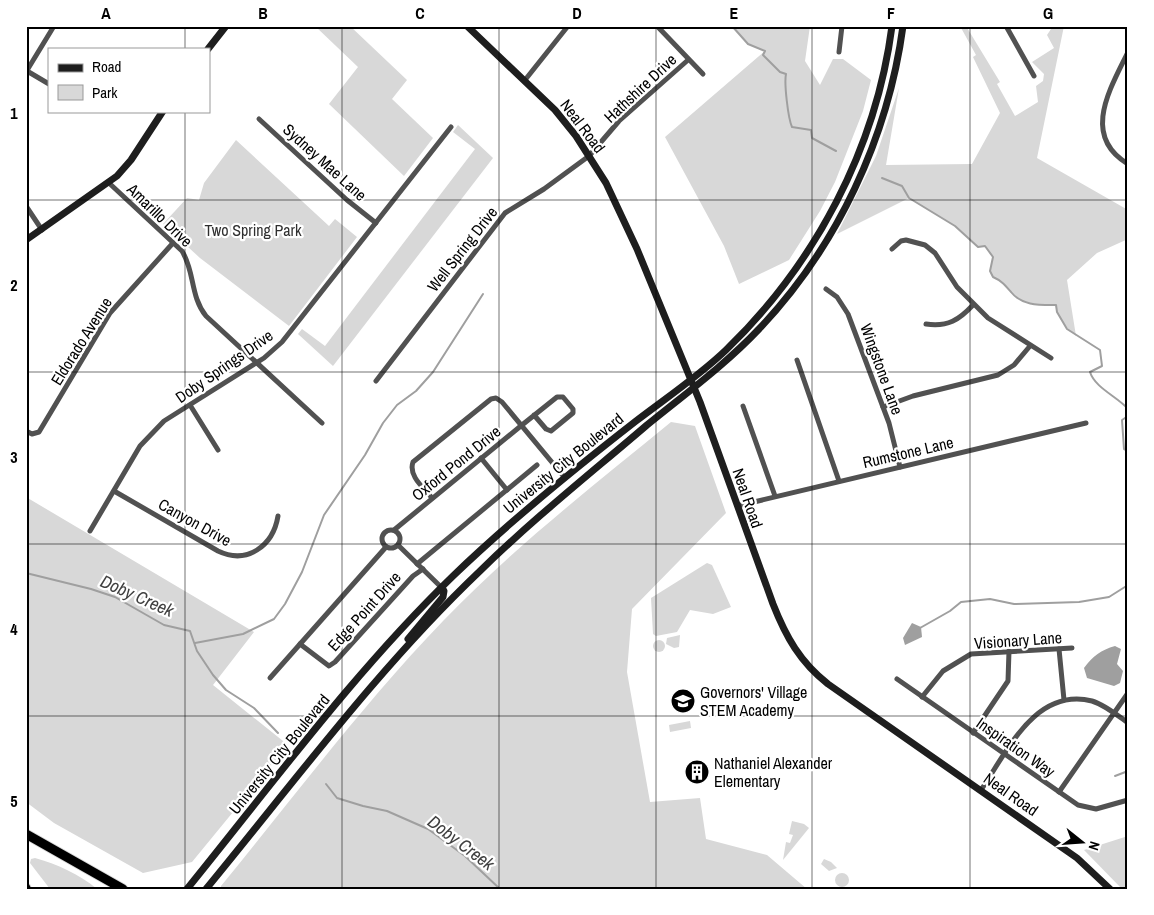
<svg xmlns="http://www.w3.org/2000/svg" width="1154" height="915" font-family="'Archivo Narrow',sans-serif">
	<rect width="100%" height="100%" fill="#fff"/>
	<g fill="#d8d8d8">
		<path d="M 315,26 L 350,26 L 407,80 L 392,99 L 433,138 L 404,176 L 329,104 L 358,67 Z"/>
		<path d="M 732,26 L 810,26 L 805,61 L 820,85 L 833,59 L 843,59 L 871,80 L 863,111 L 835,182 L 820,211 L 789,260 L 739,284 L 724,246 L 665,137 L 765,51 L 748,44 Z"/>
		<path d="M 960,26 L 966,26 L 1000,82 L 997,84 L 1015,116 L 1038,102 L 1036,86 L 1043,81 L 1044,74 L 1032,62 L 1054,48 L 1047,35 L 1053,26 L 1064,26 L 1037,158 L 1128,210 L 1128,239 L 1097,253 L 1067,280 L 1076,336 C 1067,329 1057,317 1056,306 C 1040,305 1022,306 1011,292 C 1005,285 1002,281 993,277 L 990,271 L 993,257 L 985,247 L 978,247 L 955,226 L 909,198 L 837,234 L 876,156 L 899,88 L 886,165 L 972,164 L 1000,113 L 973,57 L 976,55 Z"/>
		<path d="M 458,125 L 493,158 L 333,366 L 298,334 L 302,329 L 325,346 L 475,149 L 453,132 Z"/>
		<path d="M 236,140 L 329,226 L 335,219 L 357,237 L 289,326 L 200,258 L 163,224 L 187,198 L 199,200 L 204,183 Z"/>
		<path d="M 671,422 L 695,426 L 726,513 L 632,609 L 627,672 L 650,802 L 700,798 L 706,839 L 767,855 L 807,889 L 221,889 L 221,886 C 294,797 363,704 443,621 C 513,548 593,486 671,422 Z"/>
		<path d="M 26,497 L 254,632 L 213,685 L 288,745 L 192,862 L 143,873 L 54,823 L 26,802 Z"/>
		<path d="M 707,563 L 712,565 L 731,607 L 713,614 L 690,610 L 677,632 L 656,636 L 653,634 L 651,598 Z"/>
		<path d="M 680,635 L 679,647 L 674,648 L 666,644 L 667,638 Z"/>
		<circle cx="659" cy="646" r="6"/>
		<path d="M 690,721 L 691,728 L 670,732 L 669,725 Z"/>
		<path d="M 792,821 L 804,824 L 809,828 L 783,860 L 786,842 L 790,843 L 793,835 L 789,834 Z"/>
		<path d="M 1128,836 L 1128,889 L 1122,889 L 1084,850 Z"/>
		<path d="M 35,858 C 57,864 79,874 97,889 L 50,889 L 30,863 L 31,859 Z"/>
		<path d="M 824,859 L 831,862 L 837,868 L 829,871 L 821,864 Z"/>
		<circle cx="842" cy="880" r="7"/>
	</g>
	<g fill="#9f9f9f">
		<path d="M 912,623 L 921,627 L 922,637 L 905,645 L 903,638 Z"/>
		<path d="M 1115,646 L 1121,649 L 1117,664 L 1123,671 L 1120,683 L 1114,686 L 1087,678 L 1084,668 C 1093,656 1101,650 1115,646 Z"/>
	</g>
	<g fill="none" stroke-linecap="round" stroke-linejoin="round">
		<g stroke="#9f9f9f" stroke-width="2">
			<path d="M 732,26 L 748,44 L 765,51 L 763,55 L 780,72 L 786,74 C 784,83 788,118 792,127 L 811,130 L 812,138 L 836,151"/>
			<path d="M 882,178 L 902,186 L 909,198 L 955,226 L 978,247 L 985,246 L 993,257 L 990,271 L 993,277 C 1002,281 1005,285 1011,292 C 1022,306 1040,305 1056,305 L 1057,312 L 1067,329 L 1100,350 L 1102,366 L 1090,372 C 1095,388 1118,397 1128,409"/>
			<path d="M 1128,416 L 1122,420 L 1124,449 L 1128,451"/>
			<path d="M 26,573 L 91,589 L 115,597 L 164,625 L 190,631 L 197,651 L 213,675 L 226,690 L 254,708 L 278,733"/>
			<path d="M 920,628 L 950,611 L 961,602 L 990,599 L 1014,604 L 1079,602 L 1109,597 L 1128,585"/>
			<path d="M 195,643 L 243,634 L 274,619 L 285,604 L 302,572 L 324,515 L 365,455 L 383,423 L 397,405 L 416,391 L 433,372 L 483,294"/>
			<path d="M 1115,776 L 1128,771"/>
			<path d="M 326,784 L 337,798 L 363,806 L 387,811 L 428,829 L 465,856 L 500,889"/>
		</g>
		<defs>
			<g id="highway">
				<path d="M 26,834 L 123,889"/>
				<path d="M 26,888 L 26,889"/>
			</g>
		</defs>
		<use href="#highway" stroke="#dbdbdb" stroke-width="11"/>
		<g stroke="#515151" stroke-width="5">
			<path d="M 657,26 L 703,74"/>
			<path d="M 1006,26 L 1034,76"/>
			<path d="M 839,52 L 842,26"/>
			<path d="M 1128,52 C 1110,89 1081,136 1128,164"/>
			<path d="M 27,71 L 49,84"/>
			<path d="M 26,72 L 54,26"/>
			<path d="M 525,80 L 568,26"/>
			<path d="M 259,119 L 347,200 L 376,223"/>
			<path d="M 109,183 L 182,251 C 195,272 190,296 206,316 L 322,423"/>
			<path d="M 26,206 L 42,230"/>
			<path d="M 892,249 L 901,241 L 906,240 L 925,245 L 935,253 L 957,287 L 988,318 L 1051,358"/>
			<path d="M 826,289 L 837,297 L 848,314 L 889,423 L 900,467"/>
			<path d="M 926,324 C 948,327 959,320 973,305"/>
			<path d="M 797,360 L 839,481"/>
			<path d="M 376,381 L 505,213 L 544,189 L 589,156 L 619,121 L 688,60"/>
			<path d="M 190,405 L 218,450"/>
			<path d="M 743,406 L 775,496"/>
			<path d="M 883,407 L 913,396 L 998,375 L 1014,365 L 1030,346"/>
			<path d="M 26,431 L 32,434 L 39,432 L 110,313 L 173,243"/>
			<path d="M 481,458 L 507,490"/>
			<path d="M 114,491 L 218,551 C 247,565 273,546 278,516"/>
			<path d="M 432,498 C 424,488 408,476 413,462 L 491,399 L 496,398 L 502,402 L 565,478"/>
			<path d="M 737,506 L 1086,423"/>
			<circle cx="391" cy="539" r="9"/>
			<path d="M 394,530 L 522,425 L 557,397 L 563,397 L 573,409 L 573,413 L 551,431 L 546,429 L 534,415"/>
			<path d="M 90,531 L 140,446 L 164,421 L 264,358 L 282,342 L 451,127"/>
			<path d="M 398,545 L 442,588"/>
			<path d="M 417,564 L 537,465"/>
			<path d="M 300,644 L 329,666 L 335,662 L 413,576 L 423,569"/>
			<path d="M 1059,649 L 1064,700"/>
			<path d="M 270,678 L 386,547"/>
			<path d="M 897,679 L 1078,805 L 1096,809 L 1128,800"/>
			<path d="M 922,697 L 943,671 L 971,654 L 1072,648"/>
			<path d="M 973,733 L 1008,681 L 1009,651"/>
			<path d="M 981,790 C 1007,752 1035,687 1092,701 C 1105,705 1117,715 1128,723"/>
			<path d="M 1059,792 L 1128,693"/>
		</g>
		<g stroke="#1e1e1e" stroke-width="7">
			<path d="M 467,26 L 555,110 L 576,136 L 606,183 L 637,249 L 700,402 L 773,604 C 786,637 800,662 828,684 L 1077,858 L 1110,889"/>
			<path d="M 208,49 L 226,26"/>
			<path d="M 26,240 L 117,176 L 131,160 L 163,111"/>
			<path d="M 408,639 L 443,597 L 444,591 L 442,588"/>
			<path d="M 187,889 C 273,783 355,671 453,576 C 511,520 573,470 636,421 C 666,398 699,376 726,350 C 815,264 876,149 892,26"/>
			<path d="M 206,889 C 295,781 379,667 480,571 C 533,519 591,473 647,425 C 685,394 725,365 759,329 C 837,247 888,138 903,26"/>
		</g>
		<use href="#highway" stroke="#000" stroke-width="9"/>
	</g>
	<path fill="none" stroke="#000" stroke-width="1" stroke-opacity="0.55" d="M 185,26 L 185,49M 342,26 L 342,889M 499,26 L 499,889M 656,26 L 656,889M 812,26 L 812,889M 970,26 L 970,889M 185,111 L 185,889M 26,200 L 1128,200M 26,372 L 1128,372M 26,544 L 1128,544M 26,716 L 1128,716"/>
	<defs>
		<symbol id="school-disc" viewBox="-11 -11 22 22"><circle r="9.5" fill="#000" stroke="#fff"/><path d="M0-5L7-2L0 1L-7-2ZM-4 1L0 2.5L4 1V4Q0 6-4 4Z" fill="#fff"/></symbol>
		<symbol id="building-disc" viewBox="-11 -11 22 22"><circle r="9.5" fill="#000" stroke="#fff"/><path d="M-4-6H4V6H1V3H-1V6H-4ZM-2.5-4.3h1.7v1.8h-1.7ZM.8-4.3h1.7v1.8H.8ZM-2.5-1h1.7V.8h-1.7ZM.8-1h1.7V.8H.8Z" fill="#fff"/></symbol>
	</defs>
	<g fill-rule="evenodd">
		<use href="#school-disc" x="669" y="687" width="28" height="28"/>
		<use href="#building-disc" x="683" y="758" width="28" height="28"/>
	</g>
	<g text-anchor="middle" stroke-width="4.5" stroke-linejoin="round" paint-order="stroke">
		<g font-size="16" fill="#000" stroke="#fff">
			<text transform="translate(640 88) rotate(-43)" y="6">Hathshire Drive</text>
			<text transform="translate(583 126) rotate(53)" y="6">Neal Road</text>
			<text transform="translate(325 162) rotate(42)" y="6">Sydney Mae Lane</text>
			<text transform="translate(160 215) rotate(44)" y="6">Amarillo Drive</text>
			<text transform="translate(462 249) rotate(-52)" y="6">Well Spring Drive</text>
			<text transform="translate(81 341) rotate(-58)" y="6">Eldorado Avenue</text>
			<text transform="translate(224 366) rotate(-35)" y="6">Doby Springs Drive</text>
			<text transform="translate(882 369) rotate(70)" y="6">Wingstone Lane</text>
			<text transform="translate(908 452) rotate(-13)" y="6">Rumstone Lane</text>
			<text transform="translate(456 463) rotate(-39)" y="6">Oxford Pond Drive</text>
			<text transform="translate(563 463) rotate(-39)" y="6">University City Boulevard</text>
			<text transform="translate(748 498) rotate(71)" y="6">Neal Road</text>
			<text transform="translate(195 522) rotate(29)" y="6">Canyon Drive</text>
			<text transform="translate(364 611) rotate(-48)" y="6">Edge Point Drive</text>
			<text transform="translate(1018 640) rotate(-4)" y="6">Visionary Lane</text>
			<text transform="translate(1016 747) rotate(35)" y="6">Inspiration Way</text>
			<text transform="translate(279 754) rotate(-51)" y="6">University City Boulevard</text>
			<text transform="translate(1011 794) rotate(35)" y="6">Neal Road</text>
		</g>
		<g font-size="16" fill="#2f2f2f" stroke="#fff">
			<text x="253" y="236">Two Spring Park</text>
		</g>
		<g font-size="16" fill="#000" stroke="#fff" text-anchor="start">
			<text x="700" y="698">Governors' Village<tspan x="700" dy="18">STEM Academy</tspan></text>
			<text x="714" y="769">Nathaniel Alexander<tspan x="714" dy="18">Elementary</tspan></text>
		</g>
		<g font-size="18" font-style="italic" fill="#404040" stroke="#fff">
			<text transform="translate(137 596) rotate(24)" y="6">Doby Creek</text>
			<text transform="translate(461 843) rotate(37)" y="6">Doby Creek</text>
		</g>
	</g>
	<rect width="1154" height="915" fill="none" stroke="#ffffff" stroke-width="55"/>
	<rect x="48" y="48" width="162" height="65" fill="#ffffff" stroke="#999999"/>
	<rect x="58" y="64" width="25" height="8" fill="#1e1e1e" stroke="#999999"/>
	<text x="92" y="72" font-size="15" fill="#000000">Road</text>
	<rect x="58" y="85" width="25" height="15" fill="#d8d8d8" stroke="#999999"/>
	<text x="92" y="98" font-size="15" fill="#000000">Park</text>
	<g transform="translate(1082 842) rotate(107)" stroke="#ffffff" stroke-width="4" paint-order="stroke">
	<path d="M0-4L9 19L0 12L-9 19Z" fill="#000000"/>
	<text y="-8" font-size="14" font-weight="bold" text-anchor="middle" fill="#000000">N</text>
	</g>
	<rect x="28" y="28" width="1098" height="860" fill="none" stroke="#000" stroke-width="2"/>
	<g font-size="16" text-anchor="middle" font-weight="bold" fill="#000">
		<text x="106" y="19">A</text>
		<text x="263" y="19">B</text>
		<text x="420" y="19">C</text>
		<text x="577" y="19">D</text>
		<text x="734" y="19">E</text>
		<text x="891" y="19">F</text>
		<text x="1048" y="19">G</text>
		<text x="14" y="119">1</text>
		<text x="14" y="291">2</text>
		<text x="14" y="463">3</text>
		<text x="14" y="635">4</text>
		<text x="14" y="807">5</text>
	</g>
</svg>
